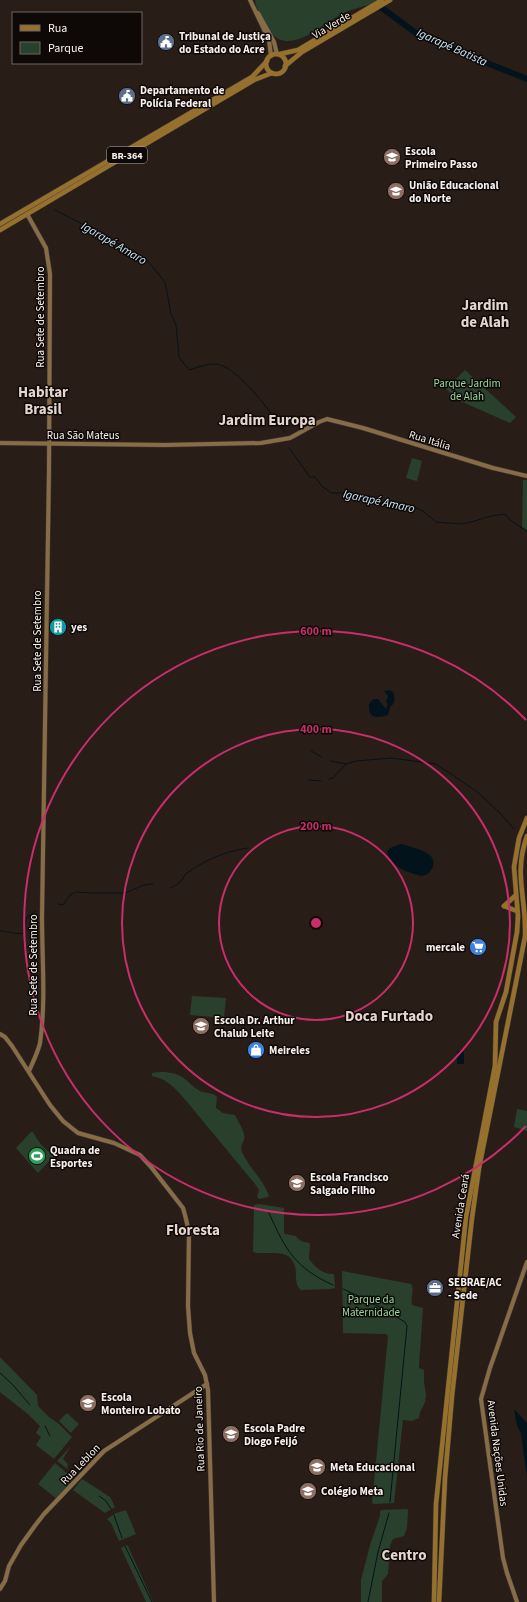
<svg xmlns="http://www.w3.org/2000/svg" width="527" height="1602" font-family="'Source Sans 3',sans-serif">
	<rect width="100%" height="100%" fill="#291d18"/>
	<g fill="#29402c">
		<path d="M 255,0 L 376,0 L 374,3 C 366,6 356,8 348,11 C 324,20 289,62 267,28 C 262,18 256,11 255,0 Z"/>
		<path d="M 465,370 L 516,417 L 510,423 L 460,401 L 446,389 Z"/>
		<path d="M 412,458 L 422,461 L 417,481 L 406,478 Z"/>
		<path d="M 523,480 L 527,480 L 527,531 L 522,527 Z"/>
		<path d="M 192,996 L 226,998 L 224,1018 L 190,1015 Z"/>
		<path d="M 152,1073 C 163,1071 176,1072 185,1079 C 190,1083 194,1088 200,1091 C 207,1094 213,1092 217,1097 L 216,1108 L 223,1113 L 235,1115 C 237,1120 244,1130 244,1135 C 246,1141 239,1145 242,1152 C 249,1168 263,1179 269,1196 L 268,1197 L 259,1199 L 257,1197 L 259,1190 L 255,1184 L 183,1097 C 173,1086 166,1079 152,1076 Z"/>
		<path d="M 517,1109 L 527,1111 L 527,1131 L 514,1127 Z"/>
		<path d="M 32,1131 C 38,1140 44,1151 55,1155 L 38,1173 L 16,1148 Z"/>
		<path d="M 259,1204 L 284,1208 L 284,1233 L 285,1234 L 296,1236 C 300,1242 304,1242 310,1243 L 309,1259 C 316,1268 322,1274 334,1274 L 335,1288 L 331,1289 L 301,1290 C 294,1285 297,1274 295,1266 C 289,1246 267,1256 253,1252 L 254,1205 Z"/>
		<path d="M 342,1271 L 411,1284 C 415,1290 410,1298 412,1305 L 423,1308 L 419,1366 L 419,1368 L 424,1370 L 424,1382 L 426,1395 L 425,1402 L 420,1412 L 419,1418 L 412,1421 L 403,1420 L 394,1503 L 374,1504 L 372,1503 L 388,1336 L 386,1334 L 343,1333 Z"/>
		<path d="M 0,1357 L 37,1395 L 38,1406 L 49,1417 L 59,1424 L 72,1437 L 54,1459 L 36,1445 L 41,1437 L 36,1433 L 40,1426 L 29,1415 L 0,1392 Z"/>
		<path d="M 67,1413 L 79,1424 L 71,1433 L 59,1421 Z"/>
		<path d="M 71,1446 L 63,1459 L 68,1464 L 67,1468 L 75,1475 L 57,1461 Z"/>
		<path d="M 55,1463 L 74,1479 L 57,1499 L 38,1484 Z"/>
		<path d="M 82,1479 L 110,1497 L 115,1507 L 105,1513 L 73,1490 Z"/>
		<path d="M 407,1509 L 408,1510 L 407,1528 L 404,1536 L 393,1539 L 390,1546 L 388,1574 L 382,1581 L 382,1602 L 361,1602 L 361,1580 L 370,1545 L 380,1516 L 380,1512 L 381,1510 Z"/>
		<path d="M 126,1510 L 136,1534 L 119,1541 L 111,1523 L 107,1519 L 116,1513 Z"/>
		<path d="M 126,1545 L 128,1546 L 153,1602 L 146,1602 L 121,1548 Z"/>
	</g>
	<g fill="#03131b">
		<path d="M 389,690 L 393,692 C 395,698 396,703 390,707 L 388,715 C 375,719 368,718 369,703 L 374,699 L 378,699 L 386,709 L 388,704 L 386,702 L 388,696 L 384,691 Z"/>
		<path d="M 401,844 C 409,846 421,849 428,854 C 439,860 432,876 421,876 C 405,871 394,869 387,852 L 390,848 Z"/>
		<rect x="457" y="1051" width="7" height="13"/>
		<path d="M 514,1409 L 527,1423 L 527,1478 L 521,1433 L 517,1426 Z"/>
	</g>
	<g fill="none" stroke-linecap="round" stroke-linejoin="round">
		<g stroke="#03131b" stroke-width="1">
			<path d="M 55,210 L 100,233 L 147,260 L 165,282 L 171,314 L 176,325 L 179,357 L 185,365 L 190,370 C 198,367 206,364 215,364 C 237,364 272,415 285,432"/>
			<path d="M 289,448 L 310,477 L 315,477 L 322,486 L 331,493 L 345,493 L 387,505 L 414,507 L 423,511 L 436,522 L 460,524 L 471,522 L 491,516 L 505,514 L 510,520 L 527,531"/>
			<path d="M 311,751 L 322,757"/>
			<path d="M 331,761 L 346,764"/>
			<path d="M 329,779 L 333,778 L 346,764 L 356,761 L 391,758 L 436,764 L 476,791 L 499,812 L 514,829"/>
			<path d="M 308,780 L 321,781"/>
			<path d="M 171,888 C 174,886 178,884 181,881 C 184,878 184,875 187,873 C 205,860 226,851 248,848"/>
			<path d="M 58,904 L 63,905 L 70,895 L 75,892 L 91,893 L 125,893 L 144,885 L 153,884"/>
			<path d="M 0,931 C 9,931 15,935 24,933 L 26,918 L 36,911"/>
			<path d="M 269,1213 C 285,1249 295,1268 333,1285"/>
			<path d="M 343,1289 L 363,1298 L 385,1310 L 405,1322 L 407,1326 L 390,1502"/>
			<path d="M 0,1373 L 13,1385 L 30,1405"/>
			<path d="M 45,1426 L 50,1436"/>
			<path d="M 99,1496 L 106,1501 L 111,1509"/>
			<path d="M 114,1515 L 122,1538"/>
			<path d="M 125,1546 L 152,1602"/>
			<path d="M 368,1602 L 378,1552 L 389,1513"/>
		</g>
		<path stroke="#03131b" stroke-width="6" d="M 382,8 L 420,36 L 527,79"/>
		<defs>
			<g id="secondary">
				<path d="M 250,0 L 269,40 L 271,56"/>
				<path d="M 258,13 L 274,42 L 277,54"/>
				<path d="M 27,214 L 46,248 L 50,274 L 49,470 L 42,917 C 42,959 46,1002 40,1043 C 38,1052 33,1062 29,1071"/>
				<path d="M 0,443 L 165,445 L 261,443 L 290,438 L 319,422 L 327,419 L 363,428 L 493,468 L 527,476"/>
				<path d="M 0,1034 L 5,1037 L 12,1046 L 50,1105 L 63,1121 L 78,1133 L 114,1143 L 140,1155 L 151,1167 L 183,1208 L 185,1215 L 189,1232 L 188,1306 L 190,1333 L 194,1353 L 205,1375 L 208,1390 L 214,1602"/>
				<path d="M 0,1589 L 5,1581 L 9,1566 L 21,1545 L 34,1527 L 44,1514 L 104,1451 L 207,1384"/>
				<path d="M 517,1602 L 507,1573 L 503,1558 L 481,1399 L 490,1368 L 527,1262"/>
			</g>
			<g id="primary">
				<path d="M 280,54 L 298,50 L 382,0"/>
				<circle cx="276" cy="64" r="10"/>
				<path d="M 285,66 L 302,52 L 390,0"/>
				<path d="M 0,224 L 252,77 L 267,61"/>
				<path d="M 0,230 L 254,80 L 272,73"/>
				<path d="M 504,906 L 516,895"/>
				<path d="M 504,906 L 517,911"/>
				<path d="M 434,1602 L 436,1504 L 466,1217 L 495,1066 L 496,1022 L 506,992 L 517,932 L 518,916 L 514,867 L 519,838 L 527,818"/>
				<path d="M 439,1602 L 445,1478 L 452,1396 L 472,1218 L 479,1168 L 525,937 C 527,900 513,874 527,836"/>
			</g>
		</defs>
		<use href="#secondary" stroke="#443a37" stroke-width="5"/>
		<use href="#primary" stroke="#443a37" stroke-width="5.5"/>
		<use href="#secondary" stroke="#866c47" stroke-width="4"/>
		<use href="#primary" stroke="#95712d" stroke-width="4.5"/>
	</g>
	<g fill="none" stroke="#c72e6a" stroke-width="2">
		<circle cx="316" cy="923" r="97"/>
		<circle cx="316" cy="923" r="194"/>
		<path d="M526 1126A292 292 0 1 1 526 720"/>
	</g>
	<defs>
		<symbol id="civic-disc" viewBox="-11 -11 22 22"><circle r="9.5" fill="#5c6f8a" stroke="#0e0907"/><path d="M-.6-6.5H3V-4.5H.6V-3L4-1V1h2V6H-6V1h2V-1L-.6-3ZM-1.2 2.5V6h2.4V2.5Z" fill="#fff"/></symbol>
		<symbol id="school-disc" viewBox="-11 -11 22 22"><circle r="9.5" fill="#8d6e63" stroke="#0e0907"/><path d="M0-5L7-2L0 1L-7-2ZM-4 1L0 2.5L4 1V4Q0 6-4 4Z" fill="#fff"/></symbol>
		<symbol id="university-disc" viewBox="-11 -11 22 22"><circle r="9.5" fill="#8d6e63" stroke="#0e0907"/><path d="M0-5L7-2L0 1L-7-2ZM-4 1L0 2.5L4 1V4Q0 6-4 4Z" fill="#fff"/></symbol>
		<symbol id="building-disc" viewBox="-11 -11 22 22"><circle r="9.5" fill="#0f9aa8" stroke="#0e0907"/><path d="M-4-6H4V6H1V3H-1V6H-4ZM-2.5-4.3h1.7v1.8h-1.7ZM.8-4.3h1.7v1.8H.8ZM-2.5-1h1.7V.8h-1.7ZM.8-1h1.7V.8H.8Z" fill="#fff"/></symbol>
		<symbol id="supermarket-disc" viewBox="-11 -11 22 22"><circle r="9.5" fill="#3f7fe0" stroke="#0e0907"/><path d="M-6-5.5h2.5l.6 2H6L4.5 2H-2.5L-4.4-4H-6ZM-1.5 3.2a1.3 1.3 0 1 0 .1 0ZM3 3.2a1.3 1.3 0 1 0 .1 0Z" fill="#fff"/></symbol>
		<symbol id="shop-disc" viewBox="-11 -11 22 22"><circle r="9.5" fill="#3f7fe0" stroke="#0e0907"/><path d="M-5-2.5h2.3a2.7 3.5 0 0 1 5.4 0H5L5.5 6h-11ZM-1.5-2.5h3a1.5 2.3 0 0 0-3 0Z" fill="#fff"/></symbol>
		<symbol id="stadium-disc" viewBox="-11 -11 22 22"><circle r="9.5" fill="#2e9e5b" stroke="#0e0907"/><path d="M0-5a6.5 5 0 1 0 0 10a6.5 5 0 1 0 0-10ZM-3.5-1.8h7v3.6h-7Z" fill="#fff"/></symbol>
		<symbol id="office-disc" viewBox="-11 -11 22 22"><circle r="9.5" fill="#5c6f8a" stroke="#0e0907"/><path d="M-6-3h4V-5.5h4V-3h4V5H-6ZM-1-4.5V-3h2v-1.5ZM-6 0V1H6V0Z" fill="#fff"/></symbol>
	</defs>
	<g fill-rule="evenodd">
		<use href="#civic-disc" x="156" y="32" width="20" height="20"/>
		<use href="#civic-disc" x="117" y="86" width="20" height="20"/>
		<use href="#school-disc" x="382" y="147" width="20" height="20"/>
		<use href="#university-disc" x="386" y="181" width="20" height="20"/>
		<use href="#building-disc" x="48" y="617" width="20" height="20"/>
		<use href="#supermarket-disc" x="468" y="937" width="20" height="20"/>
		<use href="#school-disc" x="191" y="1016" width="20" height="20"/>
		<use href="#shop-disc" x="246" y="1040" width="20" height="20"/>
		<use href="#stadium-disc" x="27" y="1146" width="20" height="20"/>
		<use href="#school-disc" x="287" y="1173" width="20" height="20"/>
		<use href="#office-disc" x="425" y="1278" width="20" height="20"/>
		<use href="#school-disc" x="78" y="1393" width="20" height="20"/>
		<use href="#school-disc" x="221" y="1424" width="20" height="20"/>
		<use href="#school-disc" x="307" y="1457" width="20" height="20"/>
		<use href="#school-disc" x="298" y="1481" width="20" height="20"/>
	</g>
	<g text-anchor="middle" stroke-width="3" stroke-linejoin="round" paint-order="stroke">
		<rect fill="#0e0907" stroke="#b2aba7" stroke-width="1" x="107" y="147" width="40" height="16" rx="3"/>
		<g font-size="10" font-weight="bold" fill="#f8f0ec">
			<text x="127" y="159">BR-364</text>
		</g>
		<g font-size="11" fill="#f8f0ec" stroke="#0e0907">
			<text transform="translate(331 25) rotate(-31)" y="4">Via Verde</text>
			<text transform="translate(40 317) rotate(-90)" y="4">Rua Sete de Setembro</text>
			<text x="83" y="439">Rua São Mateus</text>
			<text transform="translate(430 440) rotate(17)" y="4">Rua Itália</text>
			<text transform="translate(37 641) rotate(-90)" y="4">Rua Sete de Setembro</text>
			<text transform="translate(33 965) rotate(-90)" y="4">Rua Sete de Setembro</text>
			<text transform="translate(460 1206) rotate(-81)" y="4">Avenida Ceará</text>
			<text transform="translate(199 1429) rotate(-92)" y="4">Rua Rio de Janeiro</text>
			<text transform="translate(498 1453) rotate(83)" y="4">Avenida Nações Unidas</text>
			<text transform="translate(80 1464) rotate(-46)" y="4">Rua Leblon</text>
		</g>
		<g font-size="11" font-weight="bold" fill="#f8f0ec" stroke="#0e0907" text-anchor="start">
			<text x="179" y="40">Tribunal de Justiça<tspan x="179" dy="13">do Estado do Acre</tspan></text>
			<text x="140" y="94">Departamento de<tspan x="140" dy="13">Polícia Federal</tspan></text>
			<text x="405" y="155">Escola<tspan x="405" dy="13">Primeiro Passo</tspan></text>
			<text x="409" y="189">União Educacional<tspan x="409" dy="13">do Norte</tspan></text>
			<text x="71" y="631">yes</text>
			<text x="465" y="951" text-anchor="end">mercale</text>
			<text x="214" y="1024">Escola Dr. Arthur<tspan x="214" dy="13">Chalub Leite</tspan></text>
			<text x="269" y="1054">Meireles</text>
			<text x="50" y="1154">Quadra de<tspan x="50" dy="13">Esportes</tspan></text>
			<text x="310" y="1181">Escola Francisco<tspan x="310" dy="13">Salgado Filho</tspan></text>
			<text x="448" y="1286">SEBRAE/AC<tspan x="448" dy="13">- Sede</tspan></text>
			<text x="101" y="1401">Escola<tspan x="101" dy="13">Monteiro Lobato</tspan></text>
			<text x="244" y="1432">Escola Padre<tspan x="244" dy="13">Diogo Feijó</tspan></text>
			<text x="330" y="1471">Meta Educacional</text>
			<text x="321" y="1495">Colégio Meta</text>
		</g>
		<g font-size="11" fill="#97d89f" stroke="#0e0907">
			<text x="467" y="387">Parque Jardim<tspan x="467" dy="13">de Alah</tspan></text>
			<text x="371" y="1303">Parque da<tspan x="371" dy="13">Maternidade</tspan></text>
		</g>
		<g font-size="12" font-style="italic" fill="#c7e6f8" stroke="#0e0907">
			<text transform="translate(452 47) rotate(24)" y="4">Igarapé Batista</text>
			<text transform="translate(114 243) rotate(30)" y="4">Igarapé Amaro</text>
			<text transform="translate(379 501) rotate(12)" y="4">Igarapé Amaro</text>
		</g>
		<g font-size="15" font-weight="bold" fill="#e6d5cd" stroke="#0e0907">
			<text x="485" y="310">Jardim<tspan x="485" dy="17">de Alah</tspan></text>
			<text x="43" y="397">Habitar<tspan x="43" dy="17">Brasil</tspan></text>
			<text x="267" y="425">Jardim Europa</text>
			<text x="389" y="1021">Doca Furtado</text>
			<text x="193" y="1235">Floresta</text>
			<text x="404" y="1560">Centro</text>
		</g>
	</g>
	<circle cx="316" cy="923" r="6" fill="#c72e6a" stroke="#0e0907" stroke-width="2"/>
	<g font-size="12" text-anchor="middle" font-weight="bold" fill="#c72e6a" stroke="#0e0907" stroke-width="3" stroke-linejoin="round" paint-order="stroke">
		<text x="316" y="635">600 m</text>
		<text x="316" y="733">400 m</text>
		<text x="316" y="830">200 m</text>
	</g>
	<rect x="12" y="12" width="130" height="52" fill="#0e0907" stroke="#6c6563"/>
	<rect x="20" y="25" width="20" height="6" fill="#95712d" stroke="#6c6563"/>
	<text x="48" y="32" font-size="12" fill="#f8f0ec">Rua</text>
	<rect x="20" y="42" width="20" height="12" fill="#29402c" stroke="#6c6563"/>
	<text x="48" y="52" font-size="12" fill="#f8f0ec">Parque</text>
</svg>
